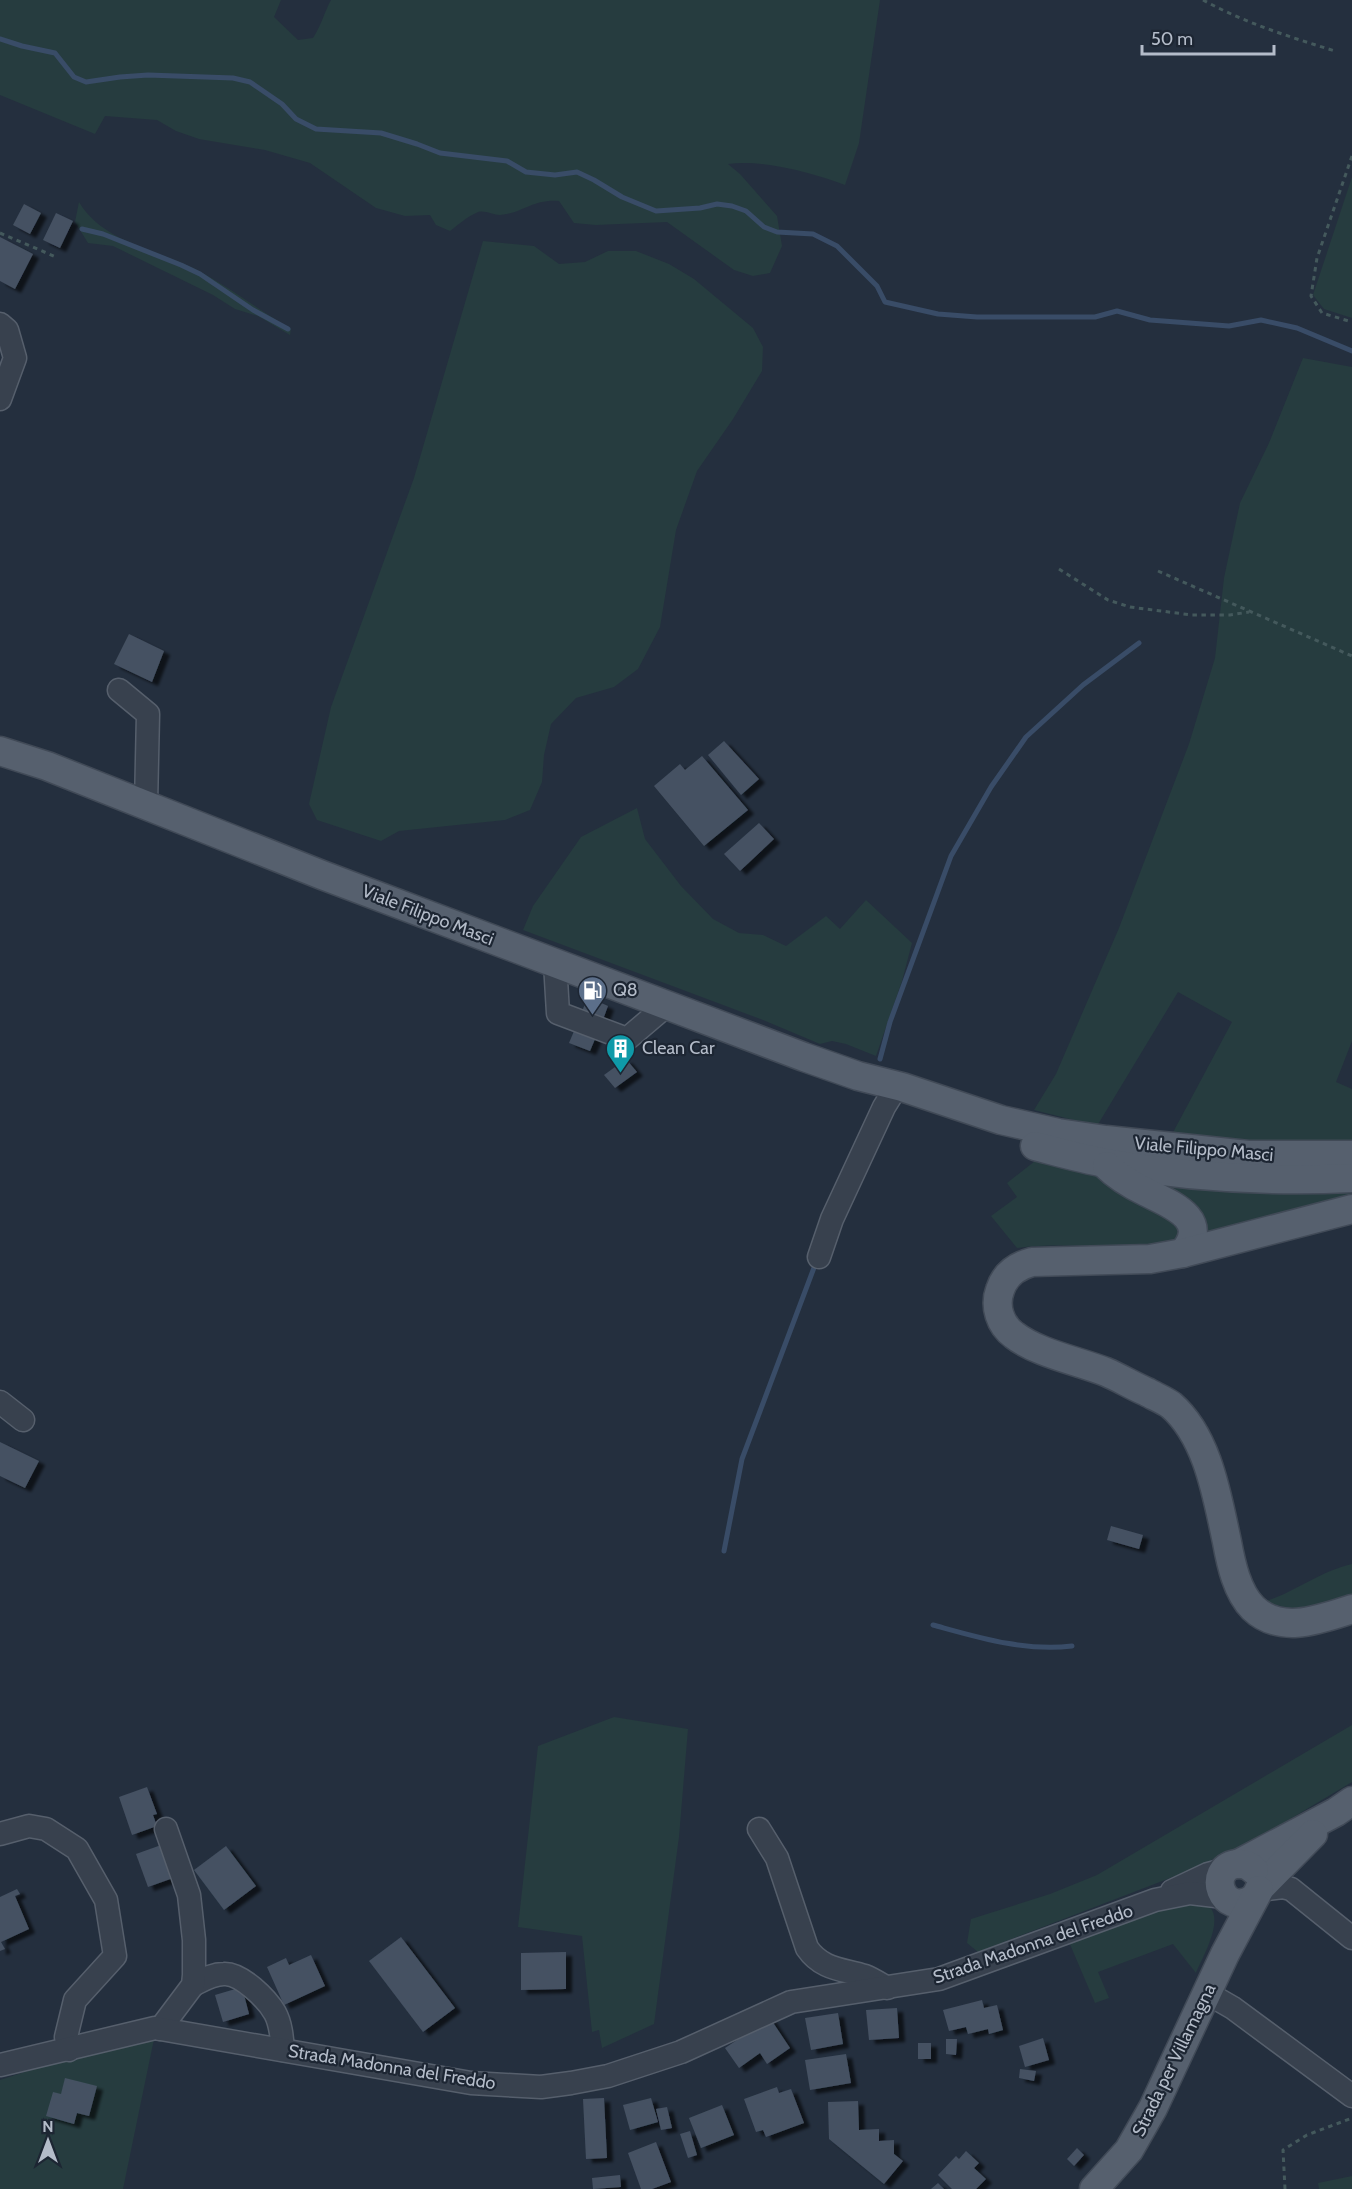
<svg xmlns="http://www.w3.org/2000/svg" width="1352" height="2189" font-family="Cabin,sans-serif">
	<defs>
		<filter id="shadow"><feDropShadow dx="6" dy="4" stdDeviation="1.5" flood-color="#0009"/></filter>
	</defs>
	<rect width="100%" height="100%" fill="#242f3e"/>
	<g fill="#263c3f">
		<path d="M 0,0 L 281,0 L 274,17 L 298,40 L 313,38 C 321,26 324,13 331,0 L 880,0 L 859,143 L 845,185 C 813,173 762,159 728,164 L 740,174 L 777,216 L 782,246 L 770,273 L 753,276 L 734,270 L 667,222 L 596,225 L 574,223 L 559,201 C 532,199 524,213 500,215 C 493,215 485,210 478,212 C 467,217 459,224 450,231 L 436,225 L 430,215 L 405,216 L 376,208 L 310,163 L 265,150 L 199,139 L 176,131 L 157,120 L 105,116 L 95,134 L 0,95 Z"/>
		<path d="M 1352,177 L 1352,318 L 1324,309 L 1313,295 Z"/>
		<path d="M 79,202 C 104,244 161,250 201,272 C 232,289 260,311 291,329 L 290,335 L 258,316 L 235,309 L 213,295 L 113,246 L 88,243 L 75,222 Z"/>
		<path d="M 483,241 L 534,246 L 559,264 L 585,262 L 608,251 L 636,251 L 669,264 L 694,279 L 753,328 L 763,347 L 762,371 L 733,419 L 697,471 L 676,530 L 660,627 L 638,669 L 614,687 L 576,698 L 551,724 L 544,755 L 542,782 L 530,810 L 505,820 L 399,831 L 381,841 L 317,820 L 309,804 L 331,707 L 414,478 Z"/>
		<path d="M 1303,358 L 1352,367 L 1352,1041 L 1336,1082 L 1352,1089 L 1352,1145 L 1170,1138 L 1232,1022 L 1178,992 L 1097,1126 L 1034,1110 L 1056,1074 L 1119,928 L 1189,744 L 1215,658 L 1224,578 L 1240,503 L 1269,443 Z"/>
		<path d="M 637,808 L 645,839 L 681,886 L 713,919 L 739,933 L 763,935 L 786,946 L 826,916 L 840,929 L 866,900 L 912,943 L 902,981 L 876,1056 L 846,1044 L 832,1041 L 820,1044 L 763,1020 L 523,930 L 533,906 L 581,837 Z"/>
		<path d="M 1035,1161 L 1080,1171 L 1121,1185 L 1173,1210 L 1179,1232 L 1171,1244 C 1157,1245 1143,1247 1129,1247 C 1091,1247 1055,1243 1017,1248 L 991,1216 L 1017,1197 L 1007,1183 Z"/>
		<path d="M 1154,1183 L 1352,1186 L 1352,1196 L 1197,1236 Z"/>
		<path d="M 1352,1564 L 1352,1597 L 1302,1611 L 1263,1602 C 1294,1593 1318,1572 1352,1564 Z"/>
		<path d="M 614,1717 L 688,1729 L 679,1837 L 654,2024 L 602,2048 L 599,2030 L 592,2032 L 582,1936 L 518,1927 L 538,1746 Z"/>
		<path d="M 1352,1725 L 1352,1782 L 1255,1840 L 1178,1875 L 978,1952 L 967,1943 L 971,1919 L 1050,1894 L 1097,1875 Z"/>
		<path d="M 1174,1902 C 1182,1902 1191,1901 1199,1902 C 1232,1908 1203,1956 1196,1973 L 1173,1944 L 1098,1972 L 1109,1998 L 1095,2003 L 1069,1942 Z"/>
		<path d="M 154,2039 L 123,2189 L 0,2189 L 0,2080 L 34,2069 L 126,2047 L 132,2041 Z"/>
		<path d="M 1352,2176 L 1352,2189 L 1319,2189 L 1318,2183 Z"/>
	</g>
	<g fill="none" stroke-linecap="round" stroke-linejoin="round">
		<g stroke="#394c67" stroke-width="5">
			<path d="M 0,39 L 22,46 L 55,53 L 74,77 L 86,82 L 120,77 L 148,75 L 233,78 L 250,82 L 282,104 L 296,119 L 316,129 L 381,133 L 417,144 L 440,153 L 507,161 L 526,172 L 555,175 L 577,172 L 594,180 L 622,197 L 656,211 L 700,208 L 717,204 L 732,206 L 746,211 L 764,227 L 777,232 L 813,234 L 837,246 L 877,286 L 885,302 L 938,314 L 977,317 L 1095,317 L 1117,311 L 1150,320 L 1229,326 L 1261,320 L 1297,328 L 1352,351"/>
			<path d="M 82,229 L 103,234 L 181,265 L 200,274 L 253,310 L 288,329"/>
			<path d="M 880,1059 L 890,1022 L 951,856 L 991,787 L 1026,737 L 1083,685 L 1139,643"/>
			<path d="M 724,1551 L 742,1459 L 815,1265"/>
			<path d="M 933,1625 C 977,1637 1025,1652 1072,1646"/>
		</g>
	</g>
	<g fill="#455162" filter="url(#shadow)">
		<path d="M 24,204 L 41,213 L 30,234 L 13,225 Z"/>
		<path d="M 56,213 L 73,221 L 60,248 L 43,240 Z"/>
		<path d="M 0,237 L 33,254 L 15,289 L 0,281 Z"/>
		<path d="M 129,634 L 164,651 L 152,682 L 114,664 Z"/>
		<path d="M 724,741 L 759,779 L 741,795 L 708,755 Z"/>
		<path d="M 702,756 L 748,810 L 704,846 L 654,786 L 680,764 L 685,770 Z"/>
		<path d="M 759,823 L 774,839 L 740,871 L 724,854 Z"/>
		<path d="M 588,997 L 608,1006 L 601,1025 L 580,1016 Z"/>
		<path d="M 577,1024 L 598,1032 L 590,1051 L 569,1043 Z"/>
		<path d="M 626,1059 L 637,1072 L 615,1088 L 604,1075 Z"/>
		<path d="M 0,1442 L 39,1461 L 25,1488 L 0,1476 Z"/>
		<path d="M 1111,1526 L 1143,1535 L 1139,1549 L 1107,1540 Z"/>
		<path d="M 147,1787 L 157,1814 L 153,1815 L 157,1826 L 132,1835 L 119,1797 Z"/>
		<path d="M 164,1844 L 176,1877 L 148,1887 L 136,1854 Z"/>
		<path d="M 226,1846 L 256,1886 L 224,1910 L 194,1870 Z"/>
		<path d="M 17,1889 L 20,1894 L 15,1896 L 29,1929 L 1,1942 L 5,1949 L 0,1951 L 0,1897 Z"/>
		<path d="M 401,1937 L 455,2008 L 423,2032 L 369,1961 Z"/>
		<path d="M 566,1952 L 566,1989 L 521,1990 L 521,1953 Z"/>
		<path d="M 311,1955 L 325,1986 L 284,2005 L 267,1967 L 286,1958 L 289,1965 Z"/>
		<path d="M 242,1987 L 249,2014 L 223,2022 L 215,1995 Z"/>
		<path d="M 982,2000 L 984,2008 L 997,2005 L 1003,2030 L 989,2034 L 988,2029 L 968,2034 L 966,2027 L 949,2031 L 943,2010 Z"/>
		<path d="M 897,2008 L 899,2038 L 869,2040 L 866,2010 Z"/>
		<path d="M 838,2013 L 843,2044 L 811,2050 L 805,2018 Z"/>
		<path d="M 770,2018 L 790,2048 L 767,2064 L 760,2053 L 739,2068 L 725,2048 Z"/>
		<path d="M 1043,2038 L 1049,2060 L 1025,2067 L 1019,2046 Z"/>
		<path d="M 946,2039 L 957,2039 L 956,2055 L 946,2054 Z"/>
		<rect x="918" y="2043" width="13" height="16"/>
		<path d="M 846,2054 L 851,2083 L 810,2090 L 805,2060 Z"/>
		<path d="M 1020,2069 L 1036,2071 L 1034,2081 L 1019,2078 Z"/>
		<path d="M 65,2078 L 97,2086 L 89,2116 L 77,2113 L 74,2124 L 46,2116 L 53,2092 L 61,2094 Z"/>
		<path d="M 777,2087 L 779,2093 L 791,2089 L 804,2123 L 766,2137 L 763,2130 L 756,2132 L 744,2099 Z"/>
		<path d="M 604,2098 L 607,2158 L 586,2159 L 583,2099 Z"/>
		<path d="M 651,2098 L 658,2122 L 630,2130 L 623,2105 Z"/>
		<path d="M 858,2101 L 859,2130 L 879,2129 L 879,2141 L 894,2140 L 894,2154 L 903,2161 L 884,2184 L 829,2139 L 828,2102 Z"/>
		<path d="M 722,2105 L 734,2135 L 701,2148 L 689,2118 Z"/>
		<path d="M 667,2107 L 672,2128 L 661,2130 L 656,2109 Z"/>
		<path d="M 690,2131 L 697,2155 L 688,2158 L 680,2134 Z"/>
		<path d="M 656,2142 L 671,2182 L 652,2189 L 641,2189 L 628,2153 Z"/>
		<path d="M 1077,2148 L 1084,2155 L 1074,2166 L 1067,2159 Z"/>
		<path d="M 966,2151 L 979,2163 L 974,2168 L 986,2179 L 976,2189 L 952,2189 L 938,2175 L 956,2156 L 959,2159 Z"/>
		<path d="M 620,2175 L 621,2187 L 593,2189 L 592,2178 Z"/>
		<path d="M 938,2183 L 944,2189 L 931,2189 Z"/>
	</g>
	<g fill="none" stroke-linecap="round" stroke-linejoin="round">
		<defs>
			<g id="minor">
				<path d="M 0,324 L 7,330 L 15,358 L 0,399"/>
				<path d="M 119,690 L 148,714 L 146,805"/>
				<path d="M 555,963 L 558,1013 L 627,1039 L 667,1005"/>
				<path d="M 819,1257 L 832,1219 L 884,1107 L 897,1086"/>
				<path d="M 0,1402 L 23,1420"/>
				<path d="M 759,1829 L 777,1858 L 807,1948 C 822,1970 843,1969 865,1976 C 873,1979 880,1984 887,1988"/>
				<path d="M 0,1834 L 29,1826 L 46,1829 L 77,1849 L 106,1900 L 115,1956 L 75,2000 L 66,2037 L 69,2050"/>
				<path d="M 1260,1888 L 1259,1890 L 1283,1887 L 1291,1889 L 1352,1938"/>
				<path d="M 1172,1891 L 1208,1874 L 1226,1869"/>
				<path d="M 193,1985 C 203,1980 212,1974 224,1974 C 241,1973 267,1999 275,2013 C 281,2024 282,2038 283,2050"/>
				<path d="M 1207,1993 L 1233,2008 L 1352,2096"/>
				<path d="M 160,2029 L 193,1985 L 194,1975 L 194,1940 L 189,1895 L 166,1829"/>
				<path d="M 0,2065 L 155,2028 L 471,2083 L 541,2087 L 571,2083 L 608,2076 L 681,2052 L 791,2002 L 939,1979 L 1155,1900 L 1190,1893 L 1224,1897"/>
			</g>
			<g id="major">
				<path d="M 0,751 L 47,766 L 322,875 L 804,1057 L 858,1076 L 902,1087 L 1001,1120 L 1058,1133 L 1106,1140 L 1248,1155 L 1352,1155"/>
				<path d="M 1035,1146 C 1058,1152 1082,1159 1106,1163 C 1187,1177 1270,1182 1352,1178"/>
				<path d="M 1107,1166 C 1118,1177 1132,1185 1146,1192 C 1170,1204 1212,1219 1183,1253"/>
				<path d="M 1352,1209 L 1183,1253 L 1150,1259 L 1032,1262 C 1017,1266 1005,1274 1000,1290 C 994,1306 1000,1325 1014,1335 C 1037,1353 1078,1361 1106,1372 C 1120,1378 1133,1386 1147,1392 C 1154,1396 1164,1400 1171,1405 C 1208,1437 1217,1496 1227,1542 C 1231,1564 1237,1592 1253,1608 C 1281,1635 1321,1619 1352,1609"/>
				<path d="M 1238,1864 L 1336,1812 L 1352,1801"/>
				<path d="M 1260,1888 L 1313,1834"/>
				<path d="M 1253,1899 C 1221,1918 1206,1869 1236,1864 C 1243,1863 1249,1865 1254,1870"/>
				<path d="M 1094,2189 L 1129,2150 L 1153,2108 L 1225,1954 L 1259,1890"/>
			</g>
		</defs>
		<use href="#minor" stroke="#565f6c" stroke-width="25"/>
		<use href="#major" stroke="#414a57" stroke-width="31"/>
		<g stroke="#44595c" stroke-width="3" stroke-dasharray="4.5 4.5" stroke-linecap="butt">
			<path d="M 1203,0 C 1245,23 1290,37 1335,51"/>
			<path d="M 1352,156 L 1317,258 L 1311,296 L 1322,313 L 1352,322"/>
			<path d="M 0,233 L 56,257"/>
			<path d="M 1059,569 L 1108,600 L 1130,607 L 1192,615 L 1230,615 L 1249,612"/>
			<path d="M 1158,571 L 1352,656"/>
			<path d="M 1285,2189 L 1283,2150 L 1307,2135 L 1352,2118"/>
		</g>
		<use href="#minor" stroke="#38414e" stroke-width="22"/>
		<use href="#major" stroke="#56606e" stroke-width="28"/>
	</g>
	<defs>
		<symbol id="fuel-pin" viewBox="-11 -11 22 30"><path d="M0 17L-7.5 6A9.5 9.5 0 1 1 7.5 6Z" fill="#5c6f8a" stroke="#1d2633"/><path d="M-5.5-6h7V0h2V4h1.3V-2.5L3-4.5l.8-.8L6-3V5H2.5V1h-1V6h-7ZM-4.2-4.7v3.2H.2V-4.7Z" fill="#fff"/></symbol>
		<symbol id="building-pin" viewBox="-11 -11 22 30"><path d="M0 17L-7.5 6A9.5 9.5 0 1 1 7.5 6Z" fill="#0f9aa8" stroke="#1d2633"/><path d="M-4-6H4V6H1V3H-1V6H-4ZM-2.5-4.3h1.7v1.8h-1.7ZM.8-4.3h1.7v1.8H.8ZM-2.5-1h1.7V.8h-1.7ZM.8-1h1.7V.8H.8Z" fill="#fff"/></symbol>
	</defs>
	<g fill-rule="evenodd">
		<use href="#fuel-pin" x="576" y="974" width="33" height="45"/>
		<use href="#building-pin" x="604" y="1032" width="33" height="45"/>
	</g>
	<g text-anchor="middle" stroke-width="4.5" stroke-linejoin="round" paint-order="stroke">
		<g font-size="18" fill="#b4bcc9" stroke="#1d2633">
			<text transform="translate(428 915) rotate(21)" y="6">Viale Filippo Masci</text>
			<text transform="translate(1204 1149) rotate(5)" y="6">Viale Filippo Masci</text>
			<text transform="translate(1033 1944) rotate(-19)" y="6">Strada Madonna del Freddo</text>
			<text transform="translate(1174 2060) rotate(-64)" y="6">Strada per Villamagna</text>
			<text transform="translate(392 2067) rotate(9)" y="6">Strada Madonna del Freddo</text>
		</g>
		<g font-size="18" fill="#b4bcc9" stroke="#1d2633" text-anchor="start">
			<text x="613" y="996">Q8</text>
			<text x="642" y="1054">Clean Car</text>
		</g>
	</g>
	<g transform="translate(48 2141)" stroke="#1d2633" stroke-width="4.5" paint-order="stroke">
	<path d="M0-4.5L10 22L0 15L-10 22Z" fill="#b4bcc9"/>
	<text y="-9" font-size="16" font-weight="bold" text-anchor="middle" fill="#b4bcc9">N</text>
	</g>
	<path d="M1142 45v9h132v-9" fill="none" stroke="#b4bcc9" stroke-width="3"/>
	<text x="1151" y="45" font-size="18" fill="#b4bcc9" stroke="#1d2633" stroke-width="4.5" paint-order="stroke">50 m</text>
</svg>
